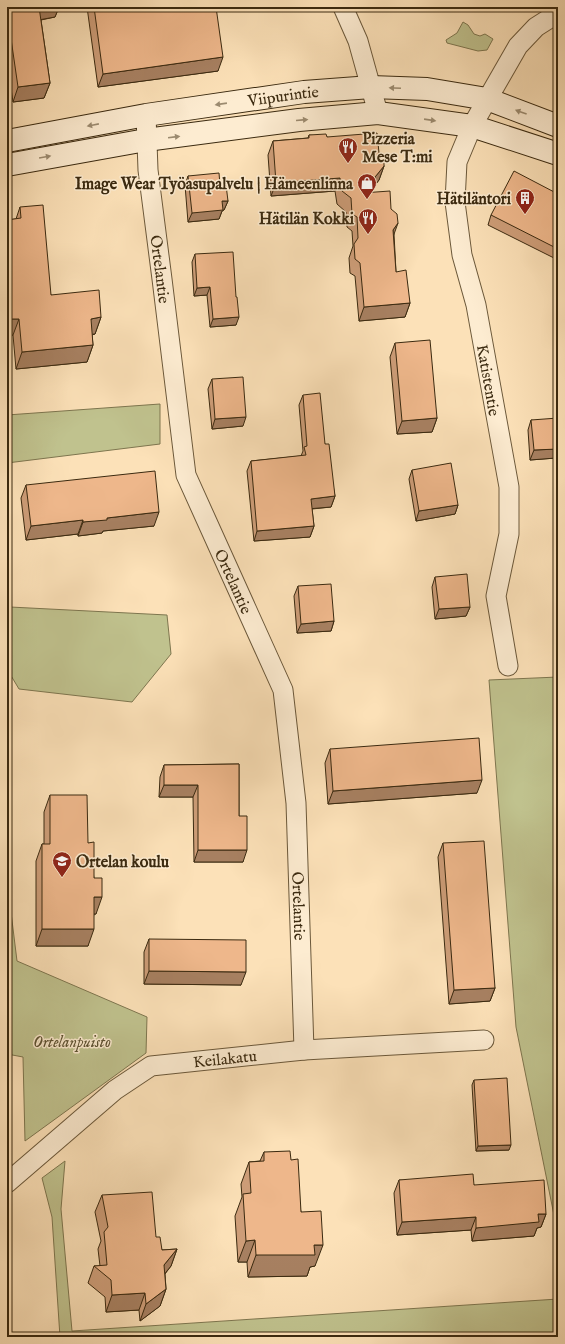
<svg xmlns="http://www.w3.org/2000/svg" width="565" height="1344" font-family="'IM FELL English',serif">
	<rect width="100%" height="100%" fill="#fce1b8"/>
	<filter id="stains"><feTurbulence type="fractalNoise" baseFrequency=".005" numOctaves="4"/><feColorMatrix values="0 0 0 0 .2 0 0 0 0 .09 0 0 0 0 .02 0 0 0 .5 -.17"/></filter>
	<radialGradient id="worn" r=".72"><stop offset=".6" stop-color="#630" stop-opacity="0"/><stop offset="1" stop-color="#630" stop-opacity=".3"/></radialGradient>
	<g fill="#c0c28e" stroke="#7e764f">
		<path d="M 463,22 L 468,25 L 474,34 L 480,36 L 485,34 L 493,39 L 487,50 L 478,51 L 447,43 L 446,40 L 457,33 Z"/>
		<path d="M 160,404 L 160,444 L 7,463 L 7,415 Z"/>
		<path d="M 10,607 L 167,615 L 171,654 L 132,702 L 19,689 L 7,669 L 7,642 Z"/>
		<path d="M 558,677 L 558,1235 L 516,1027 L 489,680 Z"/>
		<path d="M 7,880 L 17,961 L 147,1017 L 146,1053 L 25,1141 L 23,1057 L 7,1054 Z"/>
		<path d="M 65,1161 L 61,1209 L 72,1331 L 558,1299 L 558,1337 L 60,1337 L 52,1217 L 42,1178 Z"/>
	</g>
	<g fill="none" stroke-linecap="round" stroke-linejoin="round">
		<defs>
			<g id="street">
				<path d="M 343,7 L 358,41 L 378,113"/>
				<path id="s1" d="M 146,115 L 148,170 L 162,279 L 186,475 L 283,690 L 296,803 L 304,1050"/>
				<path d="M 508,666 L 496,596 L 509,534 L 509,487 L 476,305 L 462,255 L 455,202 L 457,162 L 472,126 L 518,46 L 536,27 L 558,13"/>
				<path id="s2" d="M 7,1183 L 115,1090 L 151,1066 L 304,1050 L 484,1040"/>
			</g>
			<g id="secondary">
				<path id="s3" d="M 7,141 L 146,115 L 304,92 L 371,87 L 427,89 L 487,99 L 558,126"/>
				<path d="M 7,165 L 146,140 L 299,120 L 378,113 L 472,126 L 558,154"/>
			</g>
		</defs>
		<use href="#street" stroke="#6b583a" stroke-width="21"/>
		<use href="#secondary" stroke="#3b2a10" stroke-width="24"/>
		<use href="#street" stroke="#fdecd1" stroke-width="19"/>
		<use href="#secondary" stroke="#fdecd1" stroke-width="22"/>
	</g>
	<g fill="#cd9d78" stroke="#3b2a10">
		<path d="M 7,7 L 59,7 L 55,17 L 41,20 L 50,83 L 44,98 L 13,102 L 7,62 Z"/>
		<path d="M 87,7 L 216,7 L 218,71 L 98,87 Z"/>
		<path d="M 309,135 L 327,137 L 379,153 L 384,166 L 379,180 L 369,193 L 391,209 L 394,234 L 396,272 L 410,303 L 405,317 L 359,321 L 355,276 L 350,273 L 349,258 L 353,246 L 352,231 L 347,227 L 346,212 L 337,204 L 335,191 L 271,196 L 268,155 L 273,141 L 308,138 Z"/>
		<path d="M 188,176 L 220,185 L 228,201 L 224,210 L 222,211 L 219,219 L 188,222 L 185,185 Z"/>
		<path d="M 558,194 L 558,260 L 488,225 L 491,215 Z"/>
		<path d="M 20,207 L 51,295 L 101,317 L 95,334 L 92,335 L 93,345 L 87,362 L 16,369 L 13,335 L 7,336 L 7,220 L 16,219 Z"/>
		<path d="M 195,254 L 236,297 L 236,325 L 210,327 L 207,295 L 194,296 L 192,262 Z"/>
		<path d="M 395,343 L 437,418 L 432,432 L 397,434 L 390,357 Z"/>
		<path d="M 212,379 L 243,426 L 212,429 L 208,389 Z"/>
		<path d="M 303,395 L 325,444 L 335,496 L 331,507 L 312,509 L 314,526 L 310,537 L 254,541 L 247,471 L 251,461 L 301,456 L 303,451 L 299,405 Z"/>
		<path d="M 531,420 L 558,425 L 558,453 L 556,458 L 530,460 L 528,430 Z"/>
		<path d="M 412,470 L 458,505 L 455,514 L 416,521 L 409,479 Z"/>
		<path d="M 26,485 L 154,526 L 103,531 L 102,533 L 78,536 L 78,534 L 26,540 L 21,498 Z"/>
		<path d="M 435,577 L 470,607 L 466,616 L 435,619 L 432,587 Z"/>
		<path d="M 298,586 L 334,621 L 331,631 L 297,633 L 294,596 Z"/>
		<path d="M 330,749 L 477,793 L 328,804 L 325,763 Z"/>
		<path d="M 239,764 L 239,816 L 243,862 L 194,862 L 193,797 L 159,797 L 160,777 L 164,765 Z"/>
		<path d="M 50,795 L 88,843 L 94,878 L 96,914 L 94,914 L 88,946 L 36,946 L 36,861 L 42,844 L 44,844 L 44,812 Z"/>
		<path d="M 443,843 L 495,988 L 490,1001 L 449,1004 L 438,857 Z"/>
		<path d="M 149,939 L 241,985 L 144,984 L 144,952 Z"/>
		<path d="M 474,1080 L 509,1150 L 476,1151 L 472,1085 Z"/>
		<path d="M 264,1152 L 291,1160 L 301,1212 L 315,1266 L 310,1267 L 307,1276 L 248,1277 L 247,1262 L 238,1262 L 235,1216 L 242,1197 L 241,1184 L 249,1162 L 260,1161 Z"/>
		<path d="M 399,1180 L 474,1185 L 546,1214 L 541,1227 L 537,1228 L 534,1236 L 472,1241 L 471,1230 L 397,1235 L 394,1193 Z"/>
		<path d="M 102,1195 L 156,1237 L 162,1250 L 177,1249 L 171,1266 L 165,1274 L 166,1289 L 160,1306 L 140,1321 L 139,1310 L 106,1312 L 105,1297 L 88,1283 L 94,1266 L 100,1266 L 98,1249 L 101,1241 L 95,1212 Z"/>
	</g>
	<g fill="#a78061" stroke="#3b2a10">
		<path d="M 38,7 L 59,7 L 55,17 L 33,21 Z"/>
		<path d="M 223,57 L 218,71 L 98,87 L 103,74 Z"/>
		<path d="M 50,83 L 44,98 L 13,102 L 18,87 Z"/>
		<path d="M 384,166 L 379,180 L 357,207 L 362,193 Z"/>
		<path d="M 340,178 L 335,191 L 271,196 L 276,183 Z"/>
		<path d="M 222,201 L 228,201 L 224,210 L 222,211 L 219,219 L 188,222 L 192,213 Z"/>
		<path d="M 398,223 L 393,237 L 393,230 Z"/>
		<path d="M 210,287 L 207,295 L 194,296 L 197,288 Z"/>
		<path d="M 410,303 L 405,317 L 359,321 L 364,307 Z"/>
		<path d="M 101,317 L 95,334 L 84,335 L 91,319 Z"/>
		<path d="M 239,317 L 236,325 L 210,327 L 213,319 Z"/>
		<path d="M 11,319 L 19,319 L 13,335 L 7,336 L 7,330 Z"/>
		<path d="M 93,345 L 87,362 L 16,369 L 22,352 Z"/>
		<path d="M 246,417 L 243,426 L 212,429 L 215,419 Z"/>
		<path d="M 437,418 L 432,432 L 397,434 L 402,421 Z"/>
		<path d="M 558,449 L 558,453 L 556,458 L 530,460 L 534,450 Z"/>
		<path d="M 335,496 L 331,507 L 307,509 L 311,499 Z"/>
		<path d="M 458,505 L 455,514 L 416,521 L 419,511 Z"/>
		<path d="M 159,512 L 154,526 L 103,531 L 102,533 L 78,536 L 83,522 L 107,518 Z"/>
		<path d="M 83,520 L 78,534 L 26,540 L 31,526 Z"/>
		<path d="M 314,526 L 310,537 L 254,541 L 257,531 Z"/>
		<path d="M 470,607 L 466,616 L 435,619 L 439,609 Z"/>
		<path d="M 334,621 L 331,631 L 297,633 L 301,624 Z"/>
		<path d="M 482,780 L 477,793 L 328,804 L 333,791 Z"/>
		<path d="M 164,785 L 198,785 L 193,797 L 159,797 Z"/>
		<path d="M 198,850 L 247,850 L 243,862 L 194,862 Z"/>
		<path d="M 94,897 L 102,897 L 96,914 L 88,914 Z"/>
		<path d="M 42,929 L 94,929 L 88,946 L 36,946 Z"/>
		<path d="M 149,971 L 246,972 L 241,985 L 144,984 Z"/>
		<path d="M 495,988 L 490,1001 L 449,1004 L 454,990 Z"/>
		<path d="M 511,1145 L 509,1150 L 476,1151 L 478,1146 Z"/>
		<path d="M 538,1214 L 546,1214 L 541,1227 L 537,1228 L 534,1236 L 472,1241 L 476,1228 Z"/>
		<path d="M 476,1217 L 471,1230 L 397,1235 L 402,1222 Z"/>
		<path d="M 255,1240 L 247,1262 L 238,1262 L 246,1241 Z"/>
		<path d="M 314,1245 L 323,1245 L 315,1266 L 310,1267 L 307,1276 L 248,1277 L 256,1255 Z"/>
		<path d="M 177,1249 L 171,1266 L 158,1282 L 164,1265 Z"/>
		<path d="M 166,1289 L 160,1306 L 140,1321 L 146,1304 Z"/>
		<path d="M 145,1293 L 139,1310 L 106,1312 L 112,1295 Z"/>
	</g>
	<g fill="#eeb78b" stroke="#3b2a10">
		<path d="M 7,7 L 39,7 L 50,83 L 18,87 L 7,11 Z"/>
		<path d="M 94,7 L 216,7 L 223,57 L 103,74 Z"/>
		<path d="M 377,133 L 379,153 L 384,157 L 384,166 L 362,193 L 390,191 L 391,209 L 397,214 L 398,223 L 393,230 L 396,272 L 406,270 L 410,303 L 364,307 L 360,263 L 355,259 L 354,244 L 358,238 L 357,217 L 352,214 L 351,198 L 342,191 L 340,178 L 276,183 L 273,141 L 309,138 L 309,135 L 326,134 L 327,137 Z"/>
		<path d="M 514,171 L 558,194 L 558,249 L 491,215 Z"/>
		<path d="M 219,173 L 220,185 L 226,185 L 228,201 L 222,201 L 223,210 L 192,213 L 188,176 Z"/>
		<path d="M 43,205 L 51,295 L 99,290 L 101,317 L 91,319 L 93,345 L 22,352 L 19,319 L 11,319 L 7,283 L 7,220 L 21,218 L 20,207 Z"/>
		<path d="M 233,252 L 236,297 L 237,297 L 239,317 L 213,319 L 210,287 L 197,288 L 195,254 Z"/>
		<path d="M 430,340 L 437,418 L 402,421 L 395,343 Z"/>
		<path d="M 243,377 L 246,417 L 215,419 L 212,379 Z"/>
		<path d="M 320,393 L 325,444 L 329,444 L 335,496 L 311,499 L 314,526 L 257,531 L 251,461 L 306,455 L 304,447 L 307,446 L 303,395 Z"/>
		<path d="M 558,418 L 558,449 L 534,450 L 531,420 Z"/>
		<path d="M 451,463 L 458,505 L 419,511 L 412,470 Z"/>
		<path d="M 155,471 L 159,512 L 107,518 L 107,520 L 83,522 L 83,520 L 31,526 L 26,485 Z"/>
		<path d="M 467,574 L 470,607 L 439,609 L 435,577 Z"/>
		<path d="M 331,584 L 334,621 L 301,624 L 298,586 Z"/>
		<path d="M 479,738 L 482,780 L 333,791 L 330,749 Z"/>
		<path d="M 239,764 L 239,816 L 247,816 L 247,850 L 198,850 L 198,785 L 164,785 L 164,765 Z"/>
		<path d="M 50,795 L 87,795 L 88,843 L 94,842 L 94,878 L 102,878 L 102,897 L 94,897 L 94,929 L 42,929 L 42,844 L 50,844 Z"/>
		<path d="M 484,841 L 495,988 L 454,990 L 443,843 Z"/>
		<path d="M 149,939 L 246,940 L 246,972 L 149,971 Z"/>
		<path d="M 507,1078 L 511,1145 L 478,1146 L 474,1080 Z"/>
		<path d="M 290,1151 L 291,1160 L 298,1159 L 301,1212 L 321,1211 L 323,1245 L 314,1245 L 315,1255 L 256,1255 L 255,1240 L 246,1241 L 243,1194 L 251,1193 L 249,1162 L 264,1161 L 264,1152 Z"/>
		<path d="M 473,1174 L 474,1185 L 544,1180 L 546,1214 L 538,1214 L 539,1222 L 476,1228 L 476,1217 L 402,1222 L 399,1180 Z"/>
		<path d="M 152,1192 L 156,1237 L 160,1237 L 162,1250 L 177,1249 L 164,1265 L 166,1289 L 146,1304 L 145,1293 L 112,1295 L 111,1280 L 94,1266 L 107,1265 L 104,1232 L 108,1227 L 102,1195 Z"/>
	</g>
	<defs><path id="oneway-solid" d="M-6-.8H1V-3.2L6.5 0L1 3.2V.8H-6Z"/></defs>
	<g fill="#9c8b70">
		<use href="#oneway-solid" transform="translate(395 88) rotate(-177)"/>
		<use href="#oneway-solid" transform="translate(221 104) rotate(172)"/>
		<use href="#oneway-solid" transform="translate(521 112) rotate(-160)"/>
		<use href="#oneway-solid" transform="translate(302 120) rotate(-5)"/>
		<use href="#oneway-solid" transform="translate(430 120) rotate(8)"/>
		<use href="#oneway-solid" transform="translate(93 125) rotate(169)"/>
		<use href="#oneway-solid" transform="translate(174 137) rotate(-7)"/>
		<use href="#oneway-solid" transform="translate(45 157) rotate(-10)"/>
	</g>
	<defs>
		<symbol id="restaurant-pin" viewBox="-11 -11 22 30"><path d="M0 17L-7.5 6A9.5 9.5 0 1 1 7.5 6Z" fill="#8f2418" stroke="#fdecd1"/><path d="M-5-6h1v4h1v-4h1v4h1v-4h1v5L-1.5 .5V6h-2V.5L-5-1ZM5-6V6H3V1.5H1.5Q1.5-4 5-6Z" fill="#fff"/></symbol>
		<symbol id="shop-pin" viewBox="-11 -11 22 30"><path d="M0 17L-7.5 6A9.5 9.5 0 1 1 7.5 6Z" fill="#8f2418" stroke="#fdecd1"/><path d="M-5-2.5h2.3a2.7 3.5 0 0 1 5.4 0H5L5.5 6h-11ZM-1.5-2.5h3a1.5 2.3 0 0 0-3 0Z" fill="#fff"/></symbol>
		<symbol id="building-pin" viewBox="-11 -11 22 30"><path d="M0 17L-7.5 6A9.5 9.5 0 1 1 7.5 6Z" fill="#8f2418" stroke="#fdecd1"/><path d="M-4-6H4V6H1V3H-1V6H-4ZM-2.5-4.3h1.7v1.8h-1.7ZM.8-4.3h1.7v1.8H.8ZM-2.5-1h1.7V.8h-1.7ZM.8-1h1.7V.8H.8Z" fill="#fff"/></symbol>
		<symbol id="school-pin" viewBox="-11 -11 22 30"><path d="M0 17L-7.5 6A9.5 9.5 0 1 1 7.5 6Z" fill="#8f2418" stroke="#fdecd1"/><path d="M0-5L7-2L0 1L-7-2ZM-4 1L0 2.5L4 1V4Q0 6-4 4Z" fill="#fff"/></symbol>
	</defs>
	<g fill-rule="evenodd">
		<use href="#restaurant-pin" x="337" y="136" width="22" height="30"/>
		<use href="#shop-pin" x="356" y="172" width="22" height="30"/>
		<use href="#building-pin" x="514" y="187" width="22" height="30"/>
		<use href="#restaurant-pin" x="357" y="207" width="22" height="30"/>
		<use href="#school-pin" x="51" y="850" width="22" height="30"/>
	</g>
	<g text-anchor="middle" stroke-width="3" stroke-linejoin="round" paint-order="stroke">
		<g font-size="16" fill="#3b2a10" stroke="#fdecd1">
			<text dy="6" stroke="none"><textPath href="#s3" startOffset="280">Viipurintie</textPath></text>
			<text dy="6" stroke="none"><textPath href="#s1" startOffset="155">Ortelantie</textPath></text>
			<text transform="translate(489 380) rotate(80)" y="6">Katistentie</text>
			<text dy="6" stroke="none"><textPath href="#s1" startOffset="479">Ortelantie</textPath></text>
			<text dy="6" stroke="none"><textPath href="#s1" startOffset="815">Ortelantie</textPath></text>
			<text dy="6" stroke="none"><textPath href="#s2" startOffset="260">Keilakatu</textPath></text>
		</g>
		<g font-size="16" font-weight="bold" fill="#3b2a10" stroke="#fdecd1" text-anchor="end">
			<text x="362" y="144" text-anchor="start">Pizzeria<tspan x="362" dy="18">Mese T:mi</tspan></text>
			<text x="353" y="189">Image Wear Työasupalvelu | Hämeenlinna</text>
			<text x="511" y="204">Hätiläntori</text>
			<text x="354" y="224">Hätilän Kokki</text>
			<text x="76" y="867" text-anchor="start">Ortelan koulu</text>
		</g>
		<g font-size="16" font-style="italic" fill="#5c5030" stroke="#fdecd1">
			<text x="72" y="1047">Ortelanpuisto</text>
		</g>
	</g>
	<rect width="565" height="1344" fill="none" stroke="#fce1b8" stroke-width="24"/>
	<rect x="8" y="8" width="549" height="1328" fill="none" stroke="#3b2a10" stroke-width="2"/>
	<rect x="12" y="12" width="541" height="1320" fill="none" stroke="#3b2a10"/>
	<rect width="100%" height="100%" filter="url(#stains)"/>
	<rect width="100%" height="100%" fill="url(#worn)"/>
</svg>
